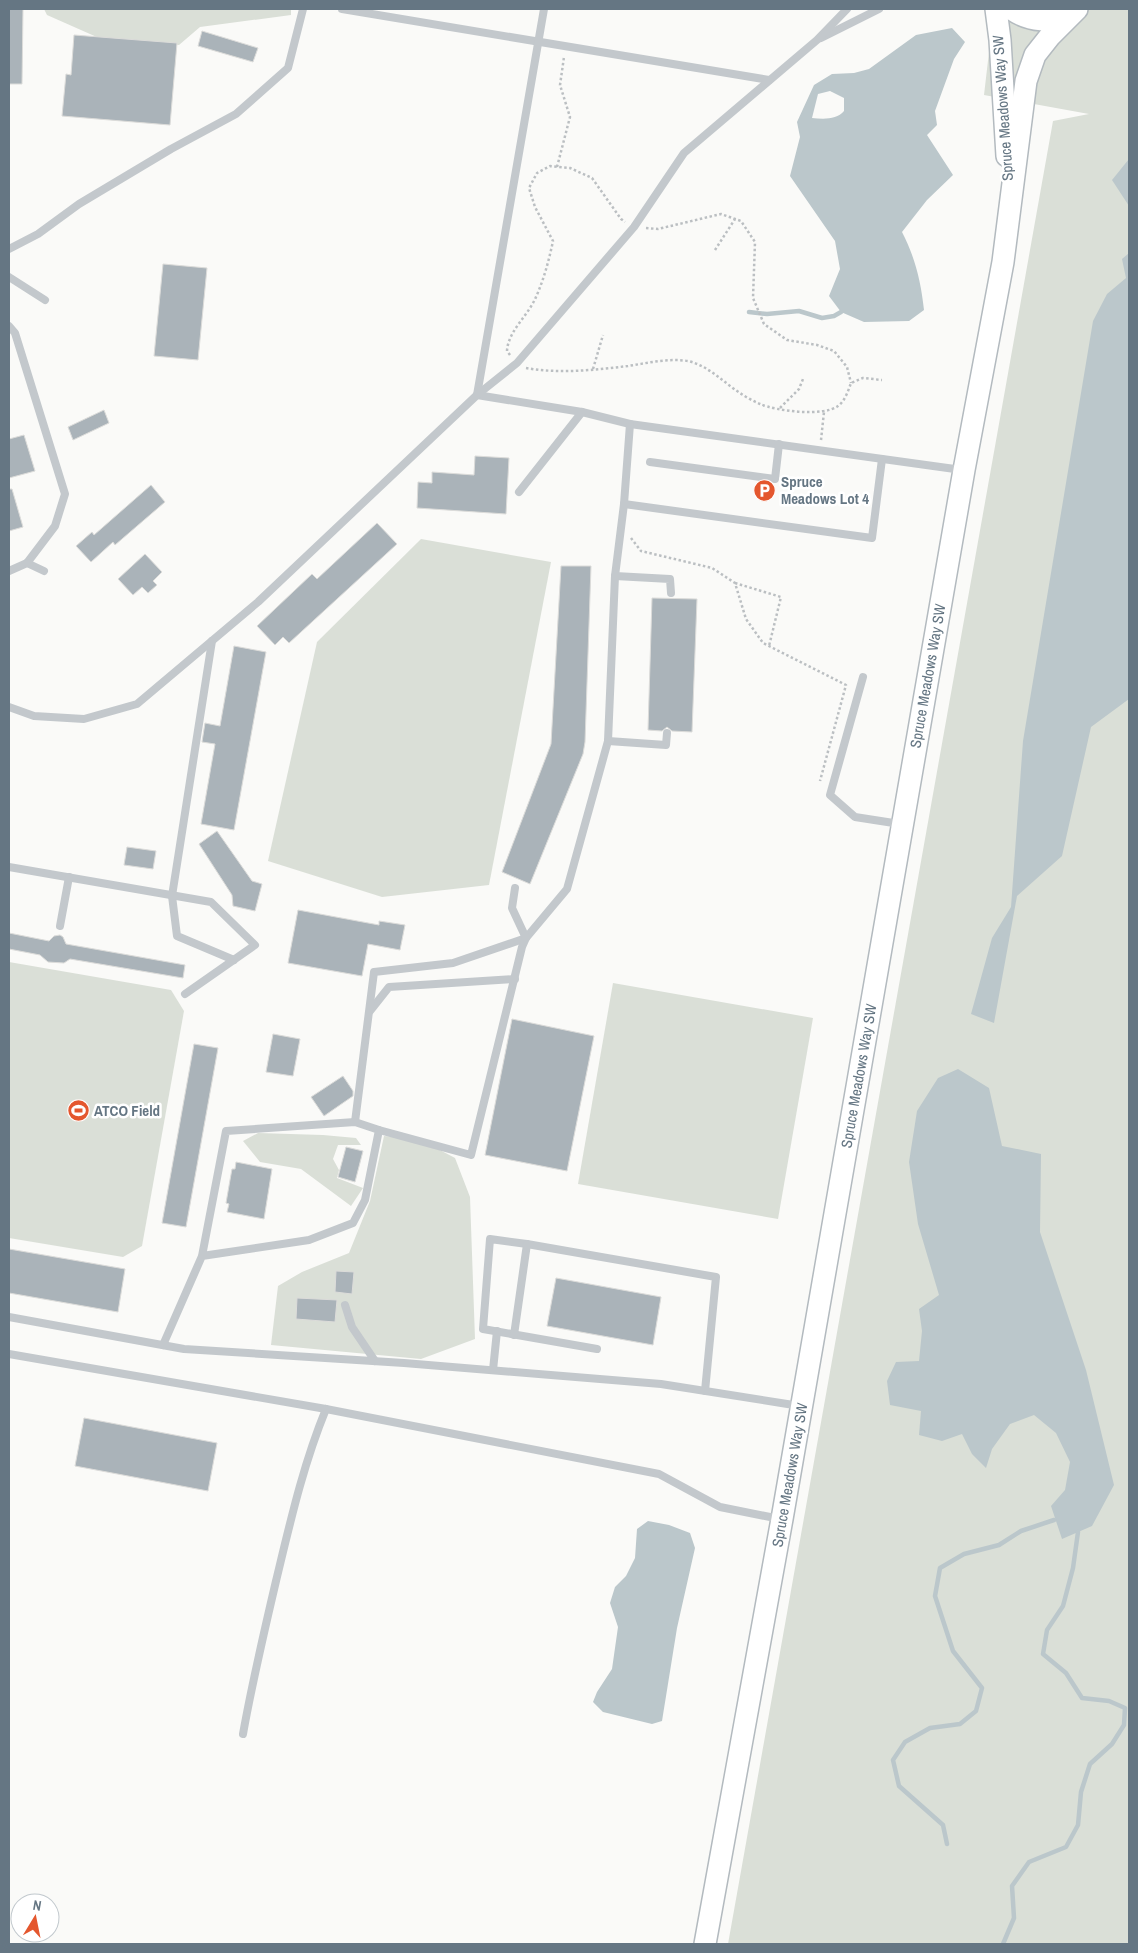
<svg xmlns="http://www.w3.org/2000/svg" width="1138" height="1953" font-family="'Archivo Narrow',sans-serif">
	<rect width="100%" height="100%" fill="#fafaf8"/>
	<g fill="#dadfd7">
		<path d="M 44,9 L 291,9 L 291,15 L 200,27 L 179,45 L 99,38 L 47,15 Z"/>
		<path d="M 994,9 L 1129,9 L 1129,1944 L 728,1944 L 1053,121 L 1089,114 L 984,95 Z"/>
		<path d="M 421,539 L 551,562 L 489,885 L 382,897 L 268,861 L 317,642 Z"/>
		<path d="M 9,962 L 171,990 L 184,1011 L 142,1246 L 123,1257 L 9,1238 Z"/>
		<path d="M 613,983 L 813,1018 L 778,1219 L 578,1184 Z"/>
		<path d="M 258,1133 L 323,1135 L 356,1138 L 361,1145 L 338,1145 L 333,1159 L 339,1170 L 337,1178 L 363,1188 L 351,1206 L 301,1169 L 260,1162 L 243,1141 Z"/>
		<path d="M 384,1136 L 419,1139 L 455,1158 L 470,1197 L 475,1339 L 421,1359 L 271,1345 L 278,1286 L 302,1272 L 349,1253 L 370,1201 Z"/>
	</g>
	<g fill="#bbc7cb" fill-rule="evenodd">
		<path d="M 952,28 L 965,42 L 954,59 L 935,111 L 937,125 L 927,135 L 953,175 L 927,200 L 902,232 C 915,257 921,282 924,310 L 909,321 L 864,322 L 841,312 L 829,296 L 840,269 L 835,241 L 790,176 L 800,137 L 797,122 L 814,85 L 832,74 L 854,73 L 869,69 L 916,35 ZM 830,91 L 844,98 L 844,111 C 837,120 823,119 812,118 L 818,94 Z"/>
		<path d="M 1129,159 L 1129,206 L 1112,180 Z"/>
		<path d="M 1129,253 L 1129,699 L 1091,727 L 1062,856 L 1017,896 L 994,1023 L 971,1014 L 992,938 L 1011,907 L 1023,741 L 1093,321 L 1107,294 L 1126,278 L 1122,259 Z"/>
		<path d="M 958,1069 L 989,1088 L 1002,1146 L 1041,1154 L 1040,1232 L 1086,1370 L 1114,1485 L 1092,1526 L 1062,1539 L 1051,1506 L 1065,1490 L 1070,1462 L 1056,1433 L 1034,1415 L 1010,1424 L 992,1449 L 986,1468 L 972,1454 L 962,1434 L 942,1441 L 919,1435 L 921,1411 L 890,1405 L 887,1381 L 896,1362 L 919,1361 L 922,1331 L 919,1309 L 939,1295 L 918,1224 L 909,1162 L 917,1111 L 938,1078 Z"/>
		<path d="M 648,1521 L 669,1525 L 690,1533 L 695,1548 L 677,1628 L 662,1721 L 652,1724 L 603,1712 L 593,1702 L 597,1692 L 612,1669 L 618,1627 L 610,1603 L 615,1587 L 626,1576 L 635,1558 L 637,1529 Z"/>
	</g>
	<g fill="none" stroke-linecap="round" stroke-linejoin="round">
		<g stroke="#bbc7cb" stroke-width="4.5">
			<path d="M 749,312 L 767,314 L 799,311 L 822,318 L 834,316 L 841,312"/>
			<path d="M 947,1844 L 943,1825 L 899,1786 L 893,1760 L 905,1742 L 930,1728 L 960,1724 L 976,1711 L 982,1688 L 953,1651 L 935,1596 L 940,1568 L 964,1554 L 999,1545 L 1021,1531 L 1054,1520"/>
			<path d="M 1003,1944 L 1014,1918 L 1012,1886 L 1029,1862 L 1066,1847 L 1078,1825 L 1081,1792 L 1090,1764 L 1112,1744 L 1124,1725 L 1125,1708 L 1109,1701 L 1082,1698 L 1066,1673 L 1043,1654 L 1047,1630 L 1063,1606 L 1073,1568 L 1078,1532"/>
		</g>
	</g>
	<g fill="#aab3b9" stroke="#dcdcda">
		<path d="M 9,9 L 23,9 L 22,84 L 9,84 Z"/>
		<path d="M 202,31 L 258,48 L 253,62 L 198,46 Z"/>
		<path d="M 74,35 L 177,43 L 170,125 L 62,116 L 66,74 L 71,75 Z"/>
		<path d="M 163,264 L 207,268 L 198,360 L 154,356 Z"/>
		<path d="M 104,410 L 109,423 L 73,440 L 68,427 Z"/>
		<path d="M 24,435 L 35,471 L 9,478 L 9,439 Z"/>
		<path d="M 475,456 L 509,458 L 506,514 L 417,508 L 418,482 L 432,483 L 432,472 L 474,475 Z"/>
		<path d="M 151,485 L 165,502 L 115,545 L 113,542 L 91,562 L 76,546 L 92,532 L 94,535 Z"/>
		<path d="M 9,489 L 12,489 L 23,527 L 9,531 Z"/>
		<path d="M 377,523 L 397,544 L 289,643 L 283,637 L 275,645 L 257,626 L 312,574 L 317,579 Z"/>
		<path d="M 145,554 L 162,572 L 153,581 L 157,585 L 148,593 L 142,587 L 133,595 L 118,579 Z"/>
		<path d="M 561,566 L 591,566 L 585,742 L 583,754 L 530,884 L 502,872 L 551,744 Z"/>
		<path d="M 652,598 L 697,599 L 692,732 L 672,731 L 667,727 L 662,731 L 648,730 Z"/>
		<path d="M 234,646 L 266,652 L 234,830 L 201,824 L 215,744 L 202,742 L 205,723 L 220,726 Z"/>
		<path d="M 217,831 L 252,881 L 262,884 L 255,911 L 233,906 L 232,895 L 199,844 Z"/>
		<path d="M 127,847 L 156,851 L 153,869 L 124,865 Z"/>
		<path d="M 298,910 L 379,925 L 379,921 L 405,925 L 400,950 L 368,944 L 362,976 L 288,963 Z"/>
		<path d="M 9,933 L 49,941 L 54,936 L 60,935 L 63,937 L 66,944 L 185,965 L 183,978 L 70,959 L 64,963 L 48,962 L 40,955 L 9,949 Z"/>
		<path d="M 512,1019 L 594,1036 L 567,1171 L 485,1155 Z"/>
		<path d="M 273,1034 L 300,1039 L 293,1076 L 266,1072 Z"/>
		<path d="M 194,1044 L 218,1048 L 186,1227 L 162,1223 Z"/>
		<path d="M 343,1076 L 353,1091 L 353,1096 L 324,1116 L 311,1097 Z"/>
		<path d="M 346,1147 L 363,1151 L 355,1182 L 338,1177 Z"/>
		<path d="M 236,1162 L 272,1169 L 264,1219 L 227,1212 L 229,1204 L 226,1203 L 230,1180 L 232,1169 L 235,1169 Z"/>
		<path d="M 9,1249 L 125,1269 L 118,1312 L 9,1293 Z"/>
		<path d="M 336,1271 L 354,1272 L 352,1294 L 335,1292 Z"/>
		<path d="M 556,1278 L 661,1297 L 653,1345 L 547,1326 Z"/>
		<path d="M 297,1298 L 337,1300 L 335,1322 L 296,1319 Z"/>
		<path d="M 84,1418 L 217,1443 L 208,1491 L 75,1466 Z"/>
	</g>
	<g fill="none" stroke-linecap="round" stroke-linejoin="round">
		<defs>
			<g id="secondary">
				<path d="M 996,9 L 1000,40 L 1007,156"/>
				<path d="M 1011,9 C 1028,21 1054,25 1071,12"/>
				<path d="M 705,1944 L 782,1519 L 964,470 L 1003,262 L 1026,81 L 1035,55 L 1050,36 L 1077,9"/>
			</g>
		</defs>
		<use href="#secondary" stroke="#b3babf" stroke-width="24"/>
		<g stroke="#bbbfc2" stroke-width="2.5" stroke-dasharray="2.5 2.5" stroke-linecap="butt">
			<path d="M 557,167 L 570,117 L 560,85 L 564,57"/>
			<path d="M 646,228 L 658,229 L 721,214 L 741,221 L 755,242 L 753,298 L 764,324 L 787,340 L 817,345 L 834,351 L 847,367 L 851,383"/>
			<path d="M 715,250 L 735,219"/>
			<path d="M 510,355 L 507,351 C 508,331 528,316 536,297 C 544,279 549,260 553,241 L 535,207 L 529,188 L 537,173 L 550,166 L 570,168 L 592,178 L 621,219 L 625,222"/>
			<path d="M 526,368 C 559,374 595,370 628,366 C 648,363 668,358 688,361 C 709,366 723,382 740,393 C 746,397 753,401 760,404 C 776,411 823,417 838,406 C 845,401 848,391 851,383 L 863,378 L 882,380"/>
			<path d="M 593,369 L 603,335"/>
			<path d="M 780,408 L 799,389 L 803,379"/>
			<path d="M 821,440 L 824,412"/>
			<path d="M 631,538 L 641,551 L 712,568 L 735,583 L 746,619 L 763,643 L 846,685 L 820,781"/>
			<path d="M 735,583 L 781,597 L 769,646"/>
		</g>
		<g stroke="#c3c8cc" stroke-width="8">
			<path d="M 342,9 L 769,80"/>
			<path d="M 821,38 L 879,9"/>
			<path d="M 9,249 L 38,234 L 79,204 L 171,149 L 236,114 L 288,68 L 303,9"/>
			<path d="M 9,277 L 45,300"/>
			<path d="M 9,326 L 15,333 L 65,494 L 55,526 L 27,563 L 9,571"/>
			<path d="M 477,395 L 582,412 L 630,424 L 962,470"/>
			<path d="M 477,395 L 544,9"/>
			<path d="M 650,462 L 775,479 L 779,444"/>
			<path d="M 519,492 L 582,412"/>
			<path d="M 624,504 L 872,538 L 882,459"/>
			<path d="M 27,563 L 44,571"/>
			<path d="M 615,576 L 670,579 L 671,593"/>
			<path d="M 212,641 L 172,896 L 177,936 L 234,960"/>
			<path d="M 863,677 L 830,795 L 855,817 L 900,824"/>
			<path d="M 9,707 L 34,716 L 84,719 L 137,704 L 258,602 L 477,395 L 517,363 L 634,227 L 684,153 L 817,40 L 847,9"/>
			<path d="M 608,741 L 666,745 L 667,733"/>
			<path d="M 9,867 L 211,902 L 255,945 L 185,994"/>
			<path d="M 60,926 L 69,877"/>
			<path d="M 370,1011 L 389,987 L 515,979"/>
			<path d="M 355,1122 L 374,972 L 453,963 L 526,938 L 567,889 L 608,741 L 615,576 L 624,504 L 630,424"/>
			<path d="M 379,1130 L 471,1155 L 522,947 L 526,938 L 512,908 L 515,888"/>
			<path d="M 527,1244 L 490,1239 L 483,1329 L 597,1349"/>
			<path d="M 345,1305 L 352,1327 L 375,1361"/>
			<path d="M 9,1317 L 184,1349 L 404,1363 L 661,1384 L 800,1406"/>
			<path d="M 514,1335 L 527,1244 L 716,1277 L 705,1391"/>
			<path d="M 163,1345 L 202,1256 L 226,1131 L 355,1122 L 379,1130 L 365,1200 L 353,1223 L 309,1240 L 202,1256"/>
			<path d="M 9,1354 L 326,1409 L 659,1474 L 720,1507 L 780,1519"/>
			<path d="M 493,1370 L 497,1331"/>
			<path d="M 243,1734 C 252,1683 264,1632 276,1581 C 290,1523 303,1465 326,1409"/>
		</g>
		<use href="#secondary" stroke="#fff" stroke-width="21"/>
	</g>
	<defs>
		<symbol id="parking-disc" viewBox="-11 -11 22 22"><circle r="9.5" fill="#e4572e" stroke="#fff"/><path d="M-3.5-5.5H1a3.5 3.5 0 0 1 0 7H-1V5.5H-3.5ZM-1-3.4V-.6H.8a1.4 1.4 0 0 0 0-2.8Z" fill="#fff"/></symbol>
		<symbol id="stadium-disc" viewBox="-11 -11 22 22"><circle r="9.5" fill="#e4572e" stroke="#fff"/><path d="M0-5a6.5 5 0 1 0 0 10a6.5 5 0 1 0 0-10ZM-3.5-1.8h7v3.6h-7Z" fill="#fff"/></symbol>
	</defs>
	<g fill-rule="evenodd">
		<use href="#parking-disc" x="752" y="478" width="25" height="25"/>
		<use href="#stadium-disc" x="66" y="1098" width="25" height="25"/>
	</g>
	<g text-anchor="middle" stroke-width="5" stroke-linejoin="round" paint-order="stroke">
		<g font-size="15" fill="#657683" stroke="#fff">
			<text transform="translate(1003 108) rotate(-94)" y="5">Spruce Meadows Way SW</text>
			<text transform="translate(928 676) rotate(-80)" y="5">Spruce Meadows Way SW</text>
			<text transform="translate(859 1076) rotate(-80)" y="5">Spruce Meadows Way SW</text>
			<text transform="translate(790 1475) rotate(-80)" y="5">Spruce Meadows Way SW</text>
		</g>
		<g font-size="15" font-weight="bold" fill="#657683" stroke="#fff" text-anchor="start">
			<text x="781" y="487">Spruce<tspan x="781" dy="17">Meadows Lot 4</tspan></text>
			<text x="94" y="1116">ATCO Field</text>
		</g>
	</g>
	<rect width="1138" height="1953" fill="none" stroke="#657683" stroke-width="20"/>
	<g transform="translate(35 1918) rotate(10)"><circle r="24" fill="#ffffff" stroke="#c1c8cd"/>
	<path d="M0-4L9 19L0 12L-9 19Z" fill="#e4572e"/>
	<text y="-8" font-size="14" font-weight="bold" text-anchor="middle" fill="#657683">N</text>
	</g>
</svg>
